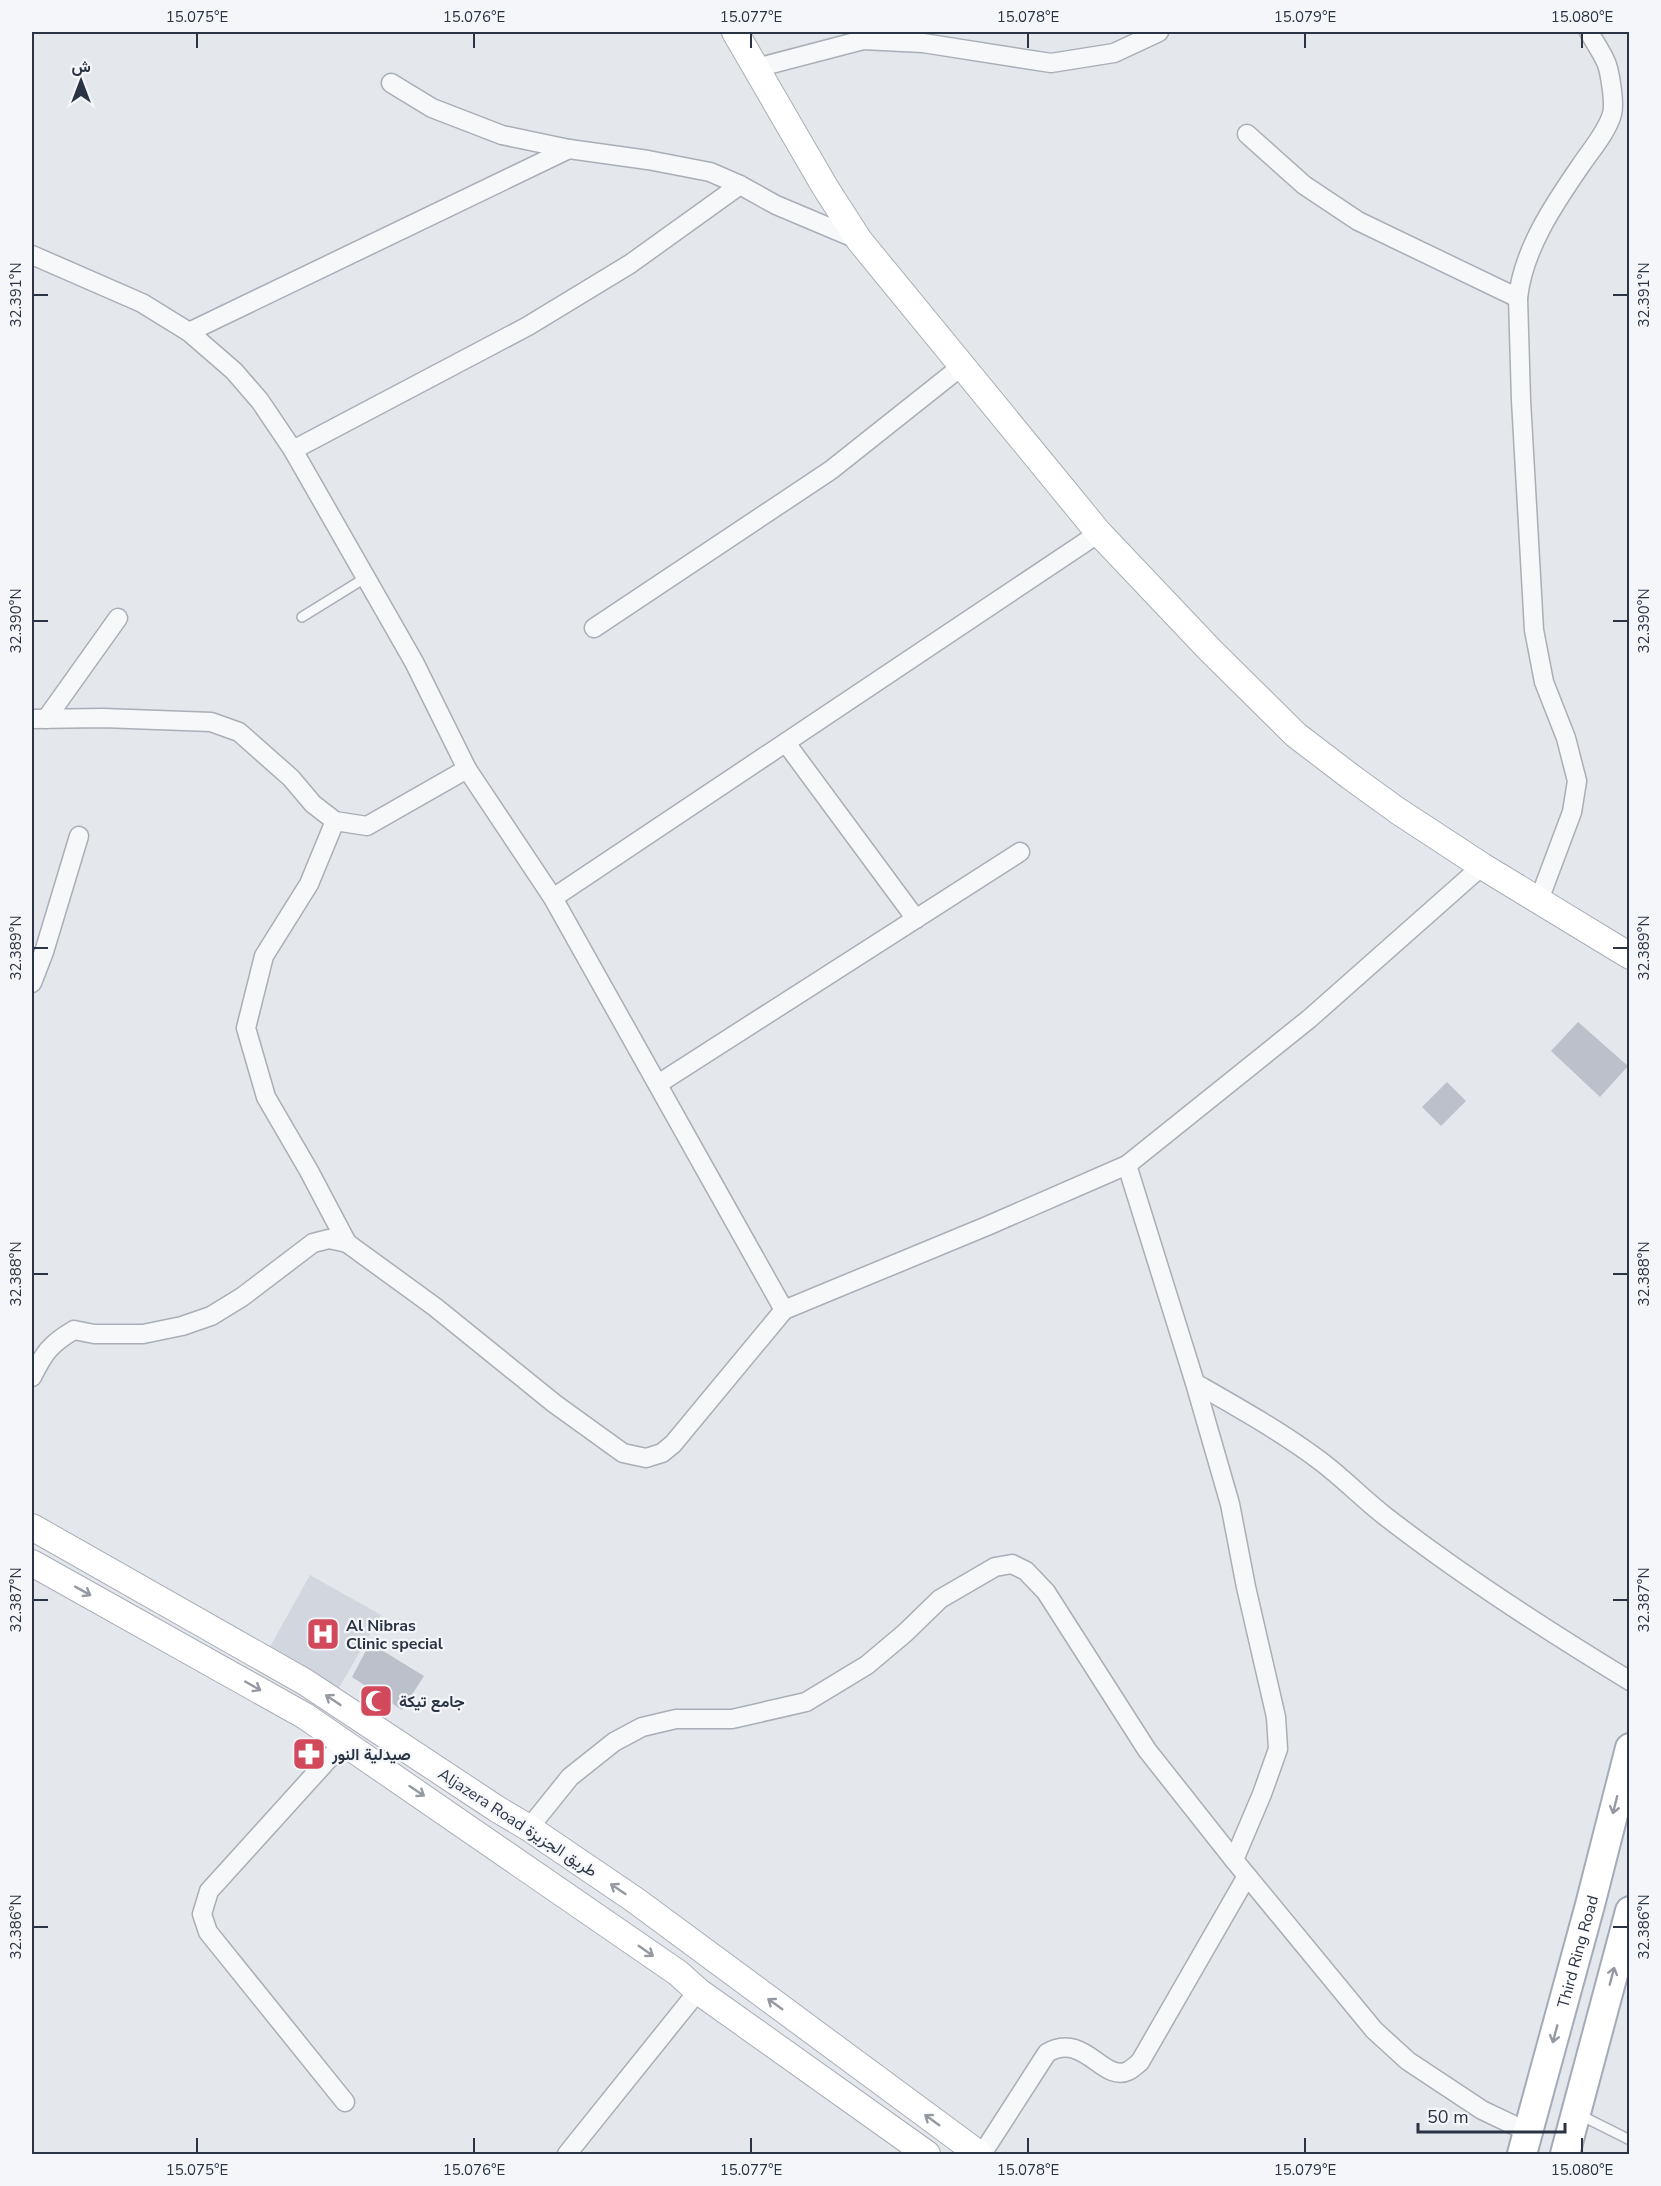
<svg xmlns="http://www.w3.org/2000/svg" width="1661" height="2186" font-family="'Nunito Sans',Vazirmatn,sans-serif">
	<rect width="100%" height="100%" fill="#e4e7ec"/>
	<path fill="#d2d6de" d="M 310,1575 L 381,1615 L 336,1693 L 266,1654 Z"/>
	<g fill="#bbc0ca">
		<path d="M 1578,1022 L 1628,1066 L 1600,1097 L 1551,1051 Z"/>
		<path d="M 1447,1082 L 1466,1101 L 1441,1126 L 1422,1107 Z"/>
		<path d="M 370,1643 L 424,1676 L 402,1710 L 352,1677 Z"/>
	</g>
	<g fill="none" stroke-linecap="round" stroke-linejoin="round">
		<defs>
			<g id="lane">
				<path d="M 302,617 L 365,578"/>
				<path d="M 1578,2114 L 1630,2140"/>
			</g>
			<g id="street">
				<path d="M 756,68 L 863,40 L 923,43 L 1051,63 L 1114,53 L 1159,32"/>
				<path d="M 391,83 L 432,108 L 502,135 L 569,149 L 648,160 L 710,172 L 740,185 L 776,205 L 859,240"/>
				<path d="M 1247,134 L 1304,185 L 1358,221 L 1518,298"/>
				<path d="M 32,255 L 142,303 L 189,332 L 234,371 L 260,401 L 293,450 L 414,662 L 467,769 L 553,898 L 784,1310"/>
				<path d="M 189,332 L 569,149"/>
				<path d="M 293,450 L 528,326 L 630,264 L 740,185"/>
				<path d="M 594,628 L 831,470 L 962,366"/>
				<path d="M 32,719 L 103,718 L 211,722 L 239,732 L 291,778 L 313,804 L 335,821 L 367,826 L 467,769"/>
				<path d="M 46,719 L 118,618"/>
				<path d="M 786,743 L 916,919"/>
				<path d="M 335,821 L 309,884 L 264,956 L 246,1028 L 266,1097 L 309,1171 L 347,1243"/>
				<path d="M 553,898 L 1099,533"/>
				<path d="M 1539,900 L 1572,812 L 1577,781 L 1566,738 L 1544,682 L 1534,630 L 1521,400 L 1518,298 C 1523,250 1554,204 1581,165 C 1591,150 1607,132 1612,114 C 1615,104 1610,69 1605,60 C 1600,50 1594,41 1589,32"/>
				<path d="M 32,983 L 44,952 L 79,836"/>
				<path d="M 658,1084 L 1020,852"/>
				<path d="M 1127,1165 L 1195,1383 L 1230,1504 L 1246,1587 L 1276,1717 L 1278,1749 L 1262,1794 L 1234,1860"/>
				<path d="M 32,1377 C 44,1353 50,1344 74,1330 L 94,1334 L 143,1334 L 182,1326 L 211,1316 L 242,1297 L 313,1243 L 329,1239 L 347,1243 L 435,1307 L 555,1404 L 623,1453 L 646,1458 L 662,1453 L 673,1444 L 784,1310 L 987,1226 L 1127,1165 L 1309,1019 L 1482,866"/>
				<path d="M 1195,1383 C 1237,1407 1280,1431 1319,1460 C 1342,1477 1362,1498 1385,1516 C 1462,1576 1546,1630 1630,1681"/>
				<path d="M 344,1742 L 209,1891 L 202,1914 L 208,1932 L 345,2102"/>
				<path d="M 529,1828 L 570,1777 L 614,1742 L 642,1727 L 676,1719 L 732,1719 L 806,1702 L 867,1665 L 905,1633 L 940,1599 L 995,1567 L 1012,1564 L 1026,1571 L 1046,1592 L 1147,1750 L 1234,1860 L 1374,2030 L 1408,2061 L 1482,2110 L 1528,2132"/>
				<path d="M 567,2154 L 698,1991"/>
				<path d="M 982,2154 L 1047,2053 C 1084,2031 1103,2083 1128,2071 C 1132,2069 1136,2065 1140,2062 L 1247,1876"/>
			</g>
			<g id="secondary">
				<path d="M 735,32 L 825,187 L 859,240 L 1099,533 L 1210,650 L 1296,735 L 1351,777 L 1398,811 L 1482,866 L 1630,956"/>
				<path d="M 32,1527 L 305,1682 L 497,1809 L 529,1828 L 635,1900 L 979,2154"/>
				<path d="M 32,1563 L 305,1716 L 678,1973 L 698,1991 L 927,2154"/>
			</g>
			<g id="primary">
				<path id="s1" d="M 1522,2154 L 1590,1905 L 1630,1748"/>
				<path d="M 1565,2154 L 1630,1911"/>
			</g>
		</defs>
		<use href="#lane" stroke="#a9aeb7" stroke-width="12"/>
		<use href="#street" stroke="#a9aeb7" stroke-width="21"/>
		<use href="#secondary" stroke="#a9aeb7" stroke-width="28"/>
		<use href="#primary" stroke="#a3abb8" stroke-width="32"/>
		<use href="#lane" stroke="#f7f8fa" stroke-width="9"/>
		<use href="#street" stroke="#f7f8fa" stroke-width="18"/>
		<use href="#secondary" stroke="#fff" stroke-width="26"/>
		<use href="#primary" stroke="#fff" stroke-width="28"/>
	</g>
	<defs><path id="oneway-shaft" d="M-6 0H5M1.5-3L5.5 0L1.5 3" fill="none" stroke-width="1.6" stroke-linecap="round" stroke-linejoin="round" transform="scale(1.5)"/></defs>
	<g stroke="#959aa2">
		<use href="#oneway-shaft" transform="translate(83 1591) rotate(29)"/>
		<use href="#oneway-shaft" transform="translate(253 1686) rotate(30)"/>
		<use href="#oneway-shaft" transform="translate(333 1700) rotate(-146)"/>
		<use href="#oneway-shaft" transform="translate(417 1791) rotate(34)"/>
		<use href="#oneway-shaft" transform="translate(1615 1805) rotate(104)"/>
		<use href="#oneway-shaft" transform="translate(618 1889) rotate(-146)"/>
		<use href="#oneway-shaft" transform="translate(646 1951) rotate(35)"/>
		<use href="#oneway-shaft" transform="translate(1612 1976) rotate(-75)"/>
		<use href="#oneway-shaft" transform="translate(775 2004) rotate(-144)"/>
		<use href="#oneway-shaft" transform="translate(1555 2034) rotate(105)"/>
		<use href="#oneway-shaft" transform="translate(932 2120) rotate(-144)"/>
	</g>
	<path fill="none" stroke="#2b3445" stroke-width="2" d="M 197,33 L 197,48M 474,33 L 474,48M 751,33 L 751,48M 1028,33 L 1028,48M 1305,33 L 1305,48M 1582,33 L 1582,48M 33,295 L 48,295M 1613,295 L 1628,295M 33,621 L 48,621M 1613,621 L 1628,621M 33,948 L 48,948M 1613,948 L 1628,948M 33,1274 L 48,1274M 1613,1274 L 1628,1274M 33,1600 L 48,1600M 1613,1600 L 1628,1600M 33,1927 L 48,1927M 1613,1927 L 1628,1927M 197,2138 L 197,2153M 474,2138 L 474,2153M 751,2138 L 751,2153M 1028,2138 L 1028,2153M 1305,2138 L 1305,2153M 1582,2138 L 1582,2153"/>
	<defs>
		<symbol id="hospital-square" viewBox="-11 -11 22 22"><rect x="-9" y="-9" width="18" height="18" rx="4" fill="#d1495b" stroke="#f4f6f9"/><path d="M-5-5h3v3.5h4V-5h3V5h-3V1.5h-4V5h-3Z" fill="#fff"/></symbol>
		<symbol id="mosque-square" viewBox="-11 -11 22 22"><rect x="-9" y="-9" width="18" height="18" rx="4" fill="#d1495b" stroke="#f4f6f9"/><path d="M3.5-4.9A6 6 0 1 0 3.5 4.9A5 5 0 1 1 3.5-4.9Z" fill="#fff"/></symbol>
		<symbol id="pharmacy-square" viewBox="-11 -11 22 22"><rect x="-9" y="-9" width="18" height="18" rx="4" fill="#d1495b" stroke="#f4f6f9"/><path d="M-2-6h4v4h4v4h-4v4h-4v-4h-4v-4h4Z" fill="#fff"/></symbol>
	</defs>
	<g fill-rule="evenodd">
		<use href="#hospital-square" x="304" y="1615" width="38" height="38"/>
		<use href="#mosque-square" x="357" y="1682" width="38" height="38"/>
		<use href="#pharmacy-square" x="290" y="1735" width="38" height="38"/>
	</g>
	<g text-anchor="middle" stroke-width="4.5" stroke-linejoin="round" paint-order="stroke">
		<g font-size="16" font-weight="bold" fill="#2b3445" stroke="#f4f6f9" text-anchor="start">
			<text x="346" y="1631">Al Nibras<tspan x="346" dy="18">Clinic special</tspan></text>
			<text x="399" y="1707">جامع تيكة</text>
			<text x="332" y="1760">صيدلية النور</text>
		</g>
		<g font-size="16" fill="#2b3445" stroke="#f4f6f9">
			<text transform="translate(518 1822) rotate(33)" y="6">Aljazera Road طريق الجزيزة</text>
			<text dy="6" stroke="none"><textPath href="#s1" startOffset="210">Third Ring Road</textPath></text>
		</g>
	</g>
	<rect width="1661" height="2186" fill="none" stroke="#f4f6f9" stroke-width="66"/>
	<g transform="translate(81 81)" stroke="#f4f6f9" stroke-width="4.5" paint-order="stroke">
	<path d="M0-4.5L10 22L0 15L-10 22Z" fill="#2b3445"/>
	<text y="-9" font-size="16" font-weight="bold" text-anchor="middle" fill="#2b3445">ش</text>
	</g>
	<path d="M1418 2123v9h147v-9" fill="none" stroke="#2b3445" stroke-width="3"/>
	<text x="1427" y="2123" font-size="18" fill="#2b3445" stroke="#f4f6f9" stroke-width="4.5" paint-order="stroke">50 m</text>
	<rect x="33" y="33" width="1595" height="2120" fill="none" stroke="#2b3445" stroke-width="2"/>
	<g font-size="15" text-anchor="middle" fill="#2b3445">
		<text x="197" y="22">15.075°E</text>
		<text x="474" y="22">15.076°E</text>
		<text x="751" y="22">15.077°E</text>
		<text x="1028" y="22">15.078°E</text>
		<text x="1305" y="22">15.079°E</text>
		<text x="1582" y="22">15.080°E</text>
		<text transform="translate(16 295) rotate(-90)" y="5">32.391°N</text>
		<text transform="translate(1644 295) rotate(-90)" y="5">32.391°N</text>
		<text transform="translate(16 621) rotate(-90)" y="5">32.390°N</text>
		<text transform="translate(1644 621) rotate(-90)" y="5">32.390°N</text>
		<text transform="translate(16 948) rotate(-90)" y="5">32.389°N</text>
		<text transform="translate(1644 948) rotate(-90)" y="5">32.389°N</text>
		<text transform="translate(16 1274) rotate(-90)" y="5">32.388°N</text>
		<text transform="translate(1644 1274) rotate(-90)" y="5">32.388°N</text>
		<text transform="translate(16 1600) rotate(-90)" y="5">32.387°N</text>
		<text transform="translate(1644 1600) rotate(-90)" y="5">32.387°N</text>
		<text transform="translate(16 1927) rotate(-90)" y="5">32.386°N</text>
		<text transform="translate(1644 1927) rotate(-90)" y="5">32.386°N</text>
		<text x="197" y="2175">15.075°E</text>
		<text x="474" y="2175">15.076°E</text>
		<text x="751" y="2175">15.077°E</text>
		<text x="1028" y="2175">15.078°E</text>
		<text x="1305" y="2175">15.079°E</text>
		<text x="1582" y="2175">15.080°E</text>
	</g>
</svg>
